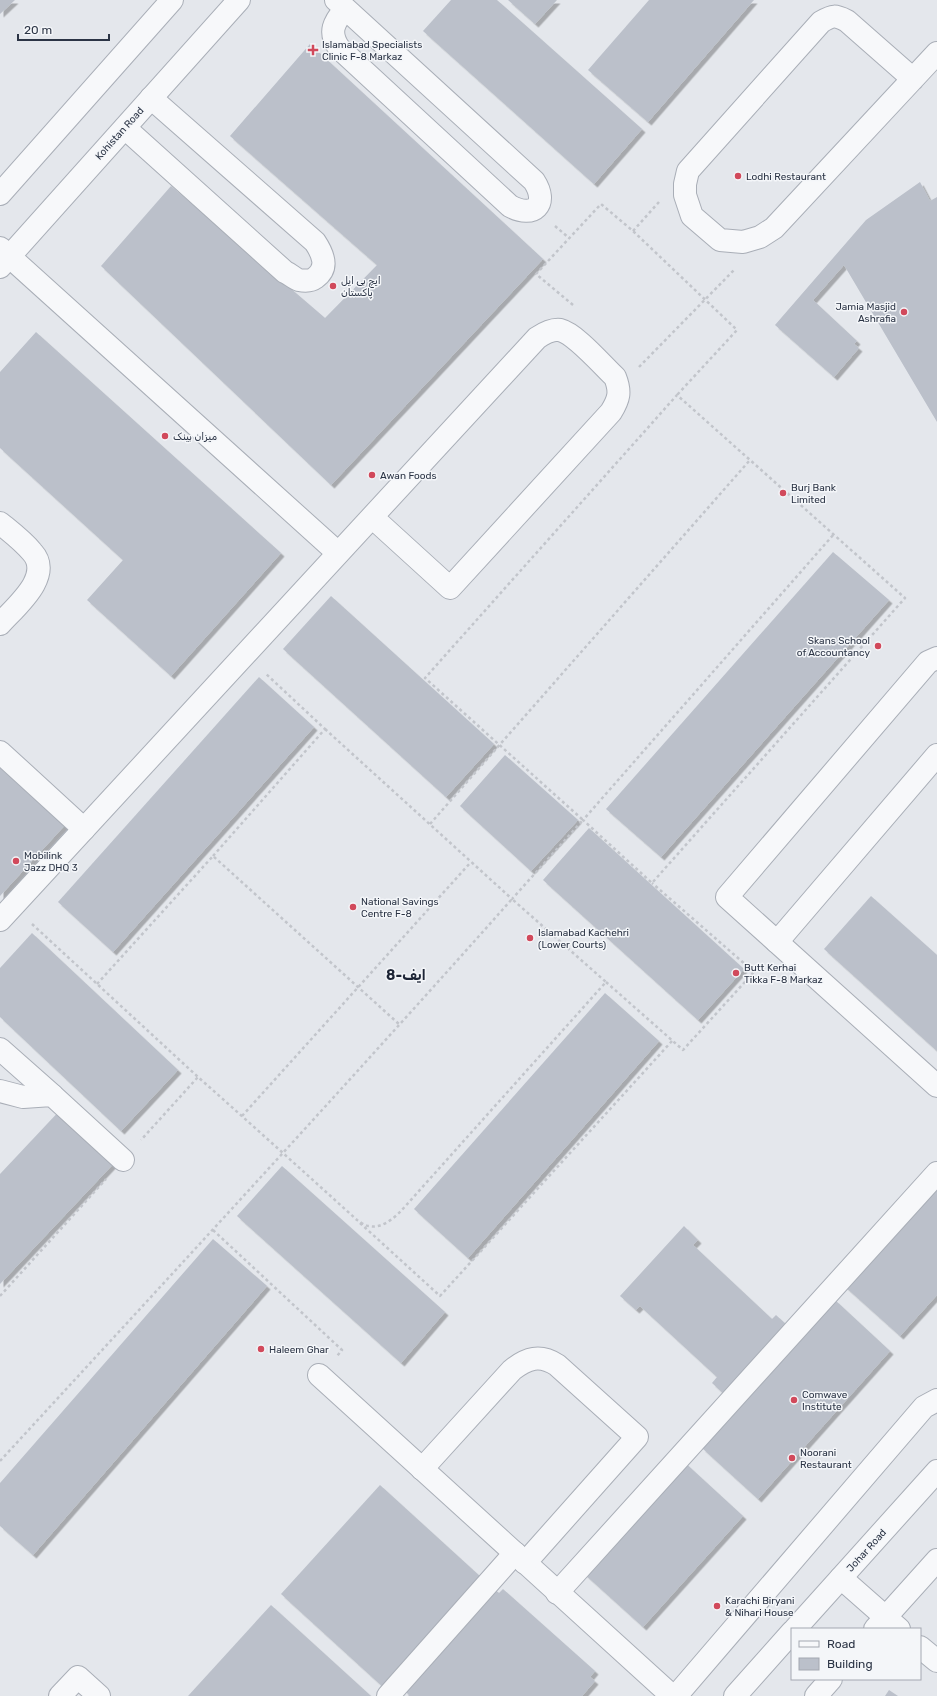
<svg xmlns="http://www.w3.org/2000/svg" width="937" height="1696" font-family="Rubik,'Noto Naskh Arabic',sans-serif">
	<defs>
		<filter id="shadow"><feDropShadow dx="3.5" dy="3.5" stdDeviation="0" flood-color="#0004"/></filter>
	</defs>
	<rect width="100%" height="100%" fill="#e4e7ec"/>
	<g fill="#bbc0ca" filter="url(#shadow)">
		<path d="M 0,0 L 15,0 L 0,14 Z"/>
		<path d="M 451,0 L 497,0 L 642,129 L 594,184 L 423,31 Z"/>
		<path d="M 508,0 L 557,0 L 535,24 Z"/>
		<path d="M 649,0 L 754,0 L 648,122 L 588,70 Z"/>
		<path d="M 310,44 L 543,259 L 331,485 L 101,266 L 171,186 L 325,318 L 377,265 L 230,136 Z"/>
		<path d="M 920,182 L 930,201 L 937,197 L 937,422 L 844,265 L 813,300 L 857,341 L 854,344 L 859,348 L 834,377 L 775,325 L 866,220 Z"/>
		<path d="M 36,332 L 281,553 L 171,676 L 87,600 L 123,560 L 0,448 L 0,372 Z"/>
		<path d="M 833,552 L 889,600 L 661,857 L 606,809 Z"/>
		<path d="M 331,596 L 494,744 L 446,797 L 283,649 Z"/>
		<path d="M 259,677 L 314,727 L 113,952 L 58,902 Z"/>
		<path d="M 505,755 L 578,820 L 531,871 L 460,806 Z"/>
		<path d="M 0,766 L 65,825 L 0,896 Z"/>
		<path d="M 589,828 L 744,969 L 698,1020 L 543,880 Z"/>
		<path d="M 871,896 L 937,955 L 937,1051 L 824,949 Z"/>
		<path d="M 32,933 L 178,1070 L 121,1131 L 0,1017 L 0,968 Z"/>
		<path d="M 605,993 L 659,1041 L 468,1258 L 414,1209 Z"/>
		<path d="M 63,1107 L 117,1160 L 0,1284 L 0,1174 Z"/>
		<path d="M 282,1166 L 445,1312 L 401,1363 L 237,1216 Z"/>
		<path d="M 937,1178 L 937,1295 L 900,1336 L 842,1284 Z"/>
		<path d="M 684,1226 L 698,1240 L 693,1245 L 772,1319 L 776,1315 L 789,1327 L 726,1396 L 712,1383 L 717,1377 L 640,1306 L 636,1310 L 620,1296 Z"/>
		<path d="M 213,1239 L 267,1286 L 33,1555 L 0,1526 L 0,1483 Z"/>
		<path d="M 835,1300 L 890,1351 L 758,1499 L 702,1448 Z"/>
		<path d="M 682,1460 L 743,1516 L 643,1627 L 581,1571 Z"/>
		<path d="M 380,1485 L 482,1578 L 383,1687 L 281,1594 Z"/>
		<path d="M 494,1589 L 499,1593 L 503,1589 L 595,1671 L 590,1677 L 595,1681 L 582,1696 L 408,1696 L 409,1695 L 404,1690 Z"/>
		<path d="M 271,1605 L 371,1696 L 188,1696 Z"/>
		<path d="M 889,1690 L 898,1696 L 885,1696 Z"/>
	</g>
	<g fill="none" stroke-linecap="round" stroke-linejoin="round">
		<defs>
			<g id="minor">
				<path d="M 336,0 L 534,181 C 549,204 534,219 510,206 L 339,48 C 328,32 334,22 345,9"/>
				<path d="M 913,79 L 847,21 C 835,15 833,15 821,22 L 688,171 L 685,184 L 685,195 L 692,216 L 720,240 L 743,242 L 760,237 L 774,228 L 937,53"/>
				<path d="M 125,128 L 285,272 C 290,274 295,279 299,280 C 304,281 311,281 315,278 C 329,268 323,254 315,242 L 151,98"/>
				<path d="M 0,194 L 172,0"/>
				<path d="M 0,248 L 338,553"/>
				<path d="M 0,267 L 239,0"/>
				<path d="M 0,523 C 11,532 23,541 32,552 C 54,576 15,607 0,624"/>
				<path d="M 937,658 L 928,662 L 727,897 L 937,1086"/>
				<path d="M 0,752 L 84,829"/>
				<path d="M 0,920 L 537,338 C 543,334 552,329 560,330 C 576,334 602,365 615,377 C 621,392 619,399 611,412 L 450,588 L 372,517"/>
				<path d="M 777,942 L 937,755"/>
				<path d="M 0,1049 L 52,1095"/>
				<path d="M 0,1091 L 23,1097 L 52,1095 L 123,1160"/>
				<path d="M 319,1375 L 672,1696"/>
				<path d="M 422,1469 L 512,1370 C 527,1358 540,1354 557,1365 L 637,1437 L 525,1563"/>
				<path d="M 841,1578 L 899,1629"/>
				<path d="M 557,1593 L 937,1173"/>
				<path d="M 795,1629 L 937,1471"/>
				<path d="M 875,1629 L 937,1560"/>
				<path d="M 920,1647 L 937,1661"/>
				<path d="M 60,1696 L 78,1677 L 99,1696"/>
				<path d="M 388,1696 L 515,1553"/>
				<path d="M 676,1696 L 924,1407 L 937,1400"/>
				<path d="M 735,1696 L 792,1632"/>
				<path d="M 816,1696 L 831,1679"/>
			</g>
		</defs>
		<use href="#minor" stroke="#a9aeb7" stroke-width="24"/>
		<g stroke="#c2c5cb" stroke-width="2.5" stroke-dasharray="3 3" stroke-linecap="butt">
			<path d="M 555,226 L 569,238"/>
			<path d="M 633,231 L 659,202"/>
			<path d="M 573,305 L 536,274 L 601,204 L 633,231 L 737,330 L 677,395"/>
			<path d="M 639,367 L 735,269"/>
			<path d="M 325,729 L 512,899 L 583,820 L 425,678 L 677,395 L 905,598 L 652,883 L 583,820 L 834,534"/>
			<path d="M 430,824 L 750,460"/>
			<path d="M 213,856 L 325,729 L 265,673"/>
			<path d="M 32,924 L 198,1077"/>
			<path d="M 754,972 L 761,963"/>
			<path d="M 606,982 L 683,1050 L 754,972 L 652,883"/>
			<path d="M 97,984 L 213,856 L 400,1025"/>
			<path d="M 242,1116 L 471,862"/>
			<path d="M 360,1223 L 440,1296 L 672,1041"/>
			<path d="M 213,1230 L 342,1350 L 337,1356"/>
			<path d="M 0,1296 L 106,1179"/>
			<path d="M 0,1461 C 172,1274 344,1088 512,899 L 606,982 L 401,1211 C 393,1219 381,1229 369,1226 C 365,1226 360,1222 357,1220 C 304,1172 251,1124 198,1077 L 141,1140"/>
		</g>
		<use href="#minor" stroke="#f7f8fa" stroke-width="22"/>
	</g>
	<g fill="#d1495b" stroke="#f4f6f9" stroke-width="1.5">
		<path d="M311 44h4v4h4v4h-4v4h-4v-4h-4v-4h4z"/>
		<circle cx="738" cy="176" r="4"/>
		<circle cx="333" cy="286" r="4"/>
		<circle cx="904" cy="312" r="4"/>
		<circle cx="165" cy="436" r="4"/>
		<circle cx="372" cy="475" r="4"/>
		<circle cx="783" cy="493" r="4"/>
		<circle cx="878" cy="646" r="4"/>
		<circle cx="16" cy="861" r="4"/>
		<circle cx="353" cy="907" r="4"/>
		<circle cx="530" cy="938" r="4"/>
		<circle cx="736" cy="973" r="4"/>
		<circle cx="261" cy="1349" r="4"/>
		<circle cx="794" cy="1400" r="4"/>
		<circle cx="792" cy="1458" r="4"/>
		<circle cx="717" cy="1606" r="4"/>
	</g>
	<g text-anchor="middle" stroke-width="3" stroke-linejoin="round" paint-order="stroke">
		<g font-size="10" fill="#2b3445" stroke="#f4f6f9" text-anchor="start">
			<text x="322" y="48">Islamabad Specialists<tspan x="322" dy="12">Clinic F-8 Markaz</tspan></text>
			<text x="746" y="180">Lodhi Restaurant</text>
			<text x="341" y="284">ایچ بی ایل<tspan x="341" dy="12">پاکستان</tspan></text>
			<text x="896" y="310" text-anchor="end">Jamia Masjid<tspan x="896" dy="12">Ashrafia</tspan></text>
			<text x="173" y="440">میزان بینک</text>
			<text x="380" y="479">Awan Foods</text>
			<text x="791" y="491">Burj Bank<tspan x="791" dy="12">Limited</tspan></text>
			<text x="870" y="644" text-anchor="end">Skans School<tspan x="870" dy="12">of Accountancy</tspan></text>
			<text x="24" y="859">Mobilink<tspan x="24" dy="12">Jazz DHQ 3</tspan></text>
			<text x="361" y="905">National Savings<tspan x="361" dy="12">Centre F-8</tspan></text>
			<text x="538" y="936">Islamabad Kachehri<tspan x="538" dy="12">(Lower Courts)</tspan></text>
			<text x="744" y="971">Butt Kerhai<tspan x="744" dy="12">Tikka F-8 Markaz</tspan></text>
			<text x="269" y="1353">Haleem Ghar</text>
			<text x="802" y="1398">Comwave<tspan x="802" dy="12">Institute</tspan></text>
			<text x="800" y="1456">Noorani<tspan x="800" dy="12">Restaurant</tspan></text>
			<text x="725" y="1604">Karachi Biryani<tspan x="725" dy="12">&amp; Nihari House</tspan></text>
		</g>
		<g font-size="10" fill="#2b3445" stroke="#f4f6f9">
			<text transform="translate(119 133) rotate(-48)" y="4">Kohistan Road</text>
			<text transform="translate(866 1550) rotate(-48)" y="4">Johar Road</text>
		</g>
		<g font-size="14" font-weight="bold" fill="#1d2536" stroke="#f4f6f9">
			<text x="406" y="980">ایف-8</text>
		</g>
	</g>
	<rect x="791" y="1628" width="130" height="52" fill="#f4f6f9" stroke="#a4a8b1"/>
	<rect x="799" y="1641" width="20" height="6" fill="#f7f8fa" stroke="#a4a8b1"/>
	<text x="827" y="1648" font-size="12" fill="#2b3445">Road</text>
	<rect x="799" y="1658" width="20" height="12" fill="#bbc0ca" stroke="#a4a8b1"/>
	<text x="827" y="1668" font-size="12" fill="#2b3445">Building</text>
	<path d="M18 34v6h91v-6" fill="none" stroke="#2b3445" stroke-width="2"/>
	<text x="24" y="34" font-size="12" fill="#2b3445" stroke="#f4f6f9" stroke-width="3" paint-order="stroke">20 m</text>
</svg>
